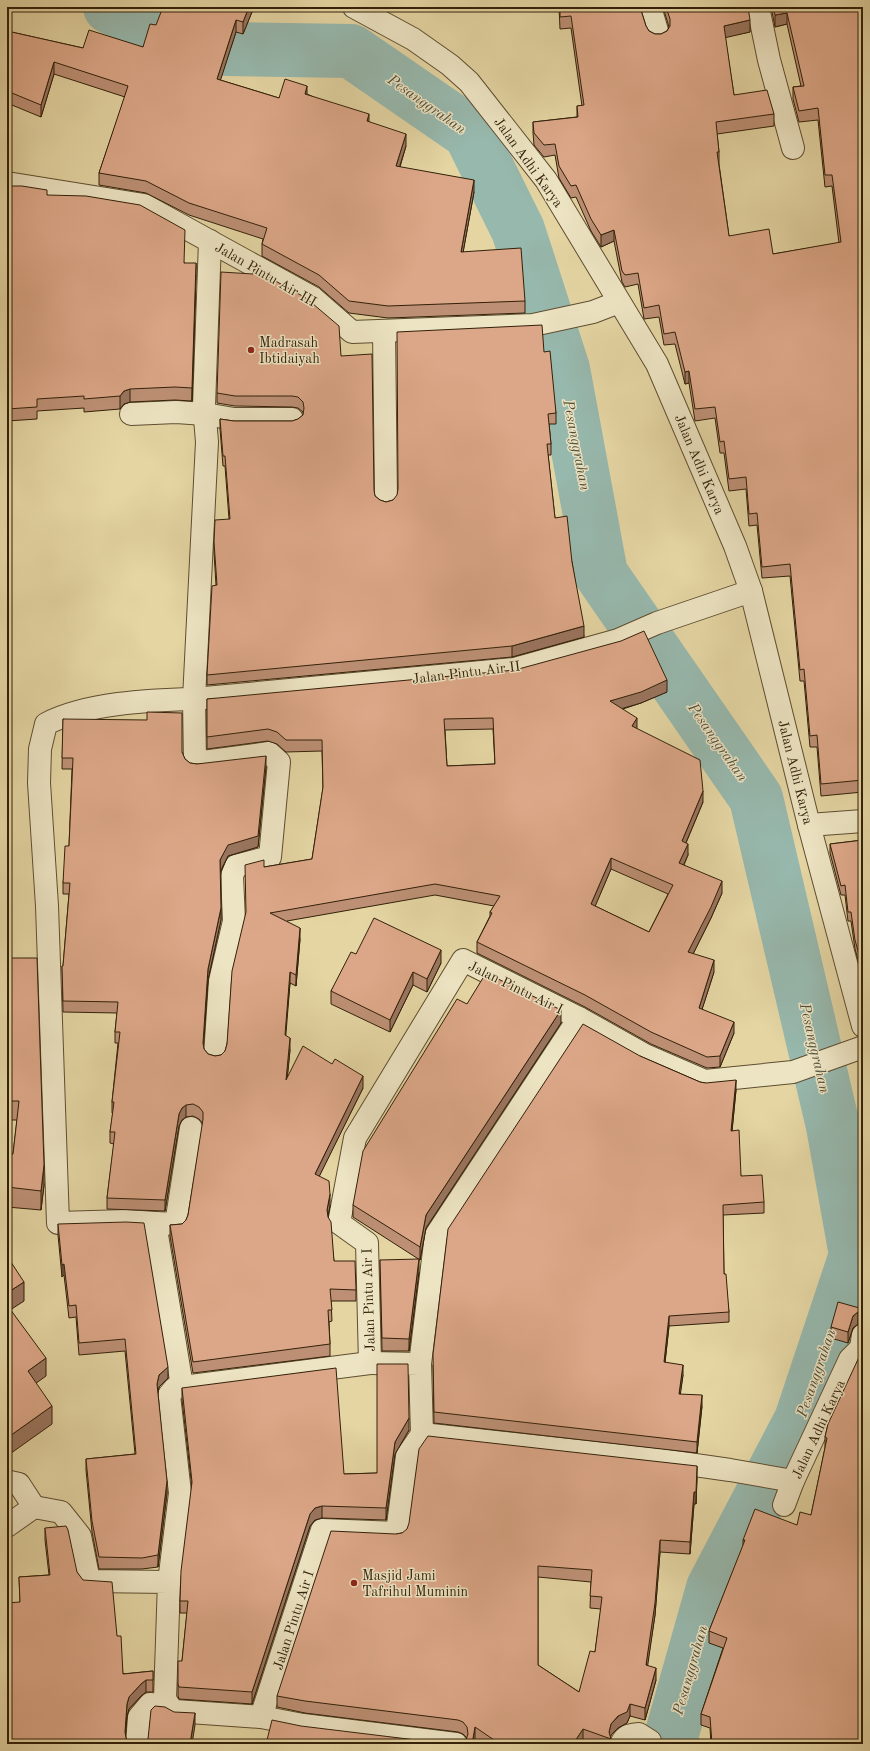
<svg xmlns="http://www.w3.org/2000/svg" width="870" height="1751" font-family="'Old Standard TT',serif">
	<rect width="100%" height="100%" fill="#e4d5a3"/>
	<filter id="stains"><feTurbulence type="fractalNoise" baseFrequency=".005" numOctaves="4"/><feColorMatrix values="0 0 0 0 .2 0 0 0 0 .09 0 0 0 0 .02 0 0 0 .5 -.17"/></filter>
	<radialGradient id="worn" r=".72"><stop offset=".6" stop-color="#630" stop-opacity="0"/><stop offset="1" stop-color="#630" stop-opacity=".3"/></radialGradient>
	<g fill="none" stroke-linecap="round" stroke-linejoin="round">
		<path stroke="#97b8ad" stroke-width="54" d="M 110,7 L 137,20 L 227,49 L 351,51 L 470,133 L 518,230 L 563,369 L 601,574 L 756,798 L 833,1126 L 856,1255 L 801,1420 L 713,1588 L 669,1744"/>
		<defs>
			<g id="minor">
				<path d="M 354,7 L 413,39 L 450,65 L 469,82 L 546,180 L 657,364 L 735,546 L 751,591 L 809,825 L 863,1026"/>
				<path d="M 650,7 L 658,34"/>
				<path d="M 758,7 L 769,60 L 793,148"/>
				<path d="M 7,183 L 144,205 L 313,298 L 352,332 L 533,325 L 593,312 L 619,302"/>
				<path d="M 210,241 L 204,406 L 207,442 L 194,699 L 195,763 L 269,753 L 279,762 L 270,857 L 236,866 L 232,876 L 234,921 L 220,981 L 215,1055"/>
				<path d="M 384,331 L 386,500"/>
				<path d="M 131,414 L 176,412 L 205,414 L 234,419 L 292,419"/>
				<path d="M 809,825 L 863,821"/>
				<path d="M 155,1223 L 126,1221 L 58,1223 L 47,906 L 39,783 L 40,749 L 46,724 C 86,703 149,700 194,699 L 514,669 L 618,640 L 657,623 L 751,591"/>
				<path d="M 420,1364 L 436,1235 L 579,1018"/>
				<path d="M 182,1386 L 155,1223 L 176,1224 L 191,1128"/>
				<path d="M 422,1434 L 660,1460 L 730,1470 L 793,1481"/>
				<path d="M 7,1484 L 10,1482 L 19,1484 L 34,1507"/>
				<path d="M 784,1505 L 793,1481 L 850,1359 L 861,1348 L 863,1335"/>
				<path d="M 34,1507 L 61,1512 L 80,1536 L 89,1581 L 169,1582 L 165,1699 L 170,1707 L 175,1711 L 261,1717 L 322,1530 L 397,1533 L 407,1456 L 422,1434 L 420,1364 L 370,1363 L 367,1243 L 339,1223 L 355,1138 L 463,960 L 579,1018 L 645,1055 L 705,1081 L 793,1072 L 863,1047"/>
				<path d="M 7,1526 L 34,1507"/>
				<path d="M 169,1582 L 180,1493 L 169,1395 L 175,1388 L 370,1363"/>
				<path d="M 261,1717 L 303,1725 L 456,1744"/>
				<path d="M 137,1744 L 139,1717 L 150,1704 L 170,1707"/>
				<path d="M 621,1744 C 625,1735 630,1735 639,1734 L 650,1741"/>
			</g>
		</defs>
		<use href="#minor" stroke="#5e4d30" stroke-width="24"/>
		<use href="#minor" stroke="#ede4c3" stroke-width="22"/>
	</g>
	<g fill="#bd9075" stroke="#322009" fill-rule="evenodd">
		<path d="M 254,7 L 243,34 L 236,32 L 220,80 L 279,98 L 307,94 L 369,122 L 406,146 L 400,167 L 474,192 L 463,252 L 525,301 L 525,313 L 388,318 L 349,313 L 319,287 L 262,256 L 262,244 L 263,239 L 189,215 L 146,193 L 99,185 L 99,173 L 125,97 L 54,74 L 41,117 L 7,103 L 7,31 L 83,48 L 143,47 L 156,25 Z"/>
		<path d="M 266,7 L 277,7 L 275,11 Z"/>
		<path d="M 559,7 L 640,7 L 646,26 L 649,31 L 655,34 L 661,34 L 667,31 L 669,27 L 663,7 L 748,7 L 750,32 L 725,37 L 734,95 L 774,114 L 774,126 L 717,134 L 719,152 L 719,164 L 729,236 L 773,254 L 839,243 L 832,186 L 825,187 L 818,120 L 799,122 L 793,99 L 793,87 L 801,86 L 787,24 L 775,27 L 771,7 L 863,7 L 863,792 L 821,796 L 817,747 L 810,747 L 804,681 L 800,681 L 790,576 L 762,578 L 757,525 L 749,526 L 746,489 L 729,491 L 724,453 L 720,453 L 715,418 L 695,421 L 689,383 L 685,384 L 675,344 L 664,345 L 659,317 L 644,319 L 638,284 L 625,287 L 622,282 L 614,241 L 601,247 L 591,231 L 576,197 L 571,198 L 559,178 L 555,155 L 544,157 L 534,145 L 533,133 L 533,122 L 577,117 L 577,106 L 582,106 L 571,28 L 560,29 Z"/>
		<path d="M 7,186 L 47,195 L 185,263 L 196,275 L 192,401 L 175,400 L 130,402 L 124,404 L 120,409 L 84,412 L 84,408 L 37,411 L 37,419 L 7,421 Z"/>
		<path d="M 544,352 L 556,413 L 556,424 L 549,424 L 551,444 L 551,455 L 548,455 L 555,518 L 572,562 L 584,637 L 512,657 L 207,685 L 207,675 L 216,585 L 214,553 L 214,542 L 229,519 L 225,466 L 223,466 L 220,429 L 220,419 L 234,421 L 292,421 L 298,419 L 303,415 L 303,412 L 298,408 L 292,407 L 235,406 L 217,403 L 217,393 L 341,356 L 375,496 L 380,500 L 386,502 L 393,500 Z"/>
		<path d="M 667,692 L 641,703 L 623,709 L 637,729 L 703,802 L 686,843 L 688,855 L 684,865 L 722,893 L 711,918 L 693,954 L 714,972 L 702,1009 L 734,1033 L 720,1067 L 707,1068 L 651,1044 L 585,1007 L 477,953 L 477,942 L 490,916 L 490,912 L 494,906 L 435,895 L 287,921 L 300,939 L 296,986 L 290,983 L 285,1036 L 290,1050 L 287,1078 L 363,1088 L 319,1176 L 330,1206 L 328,1216 L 334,1261 L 356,1290 L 356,1301 L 331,1301 L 332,1321 L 329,1322 L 330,1344 L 330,1356 L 193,1373 L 170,1236 L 170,1225 L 182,1224 L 186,1220 L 188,1215 L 203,1124 L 199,1119 L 193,1116 L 186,1117 L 182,1120 L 179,1126 L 165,1211 L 107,1209 L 107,1198 L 114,1144 L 110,1143 L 110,1132 L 113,1113 L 112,1113 L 112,1102 L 118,1043 L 115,1043 L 115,1032 L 117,1013 L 63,1012 L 62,966 L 63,966 L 69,894 L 63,894 L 63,883 L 69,846 L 72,769 L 62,769 L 63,719 L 182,752 L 185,759 L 190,763 L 197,764 L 266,767 L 258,847 L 228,856 L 221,871 L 221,920 L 208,980 L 203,1046 L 204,1049 L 208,1054 L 215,1056 L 221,1055 L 225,1051 L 227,1044 L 264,867 L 312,859 L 323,788 L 322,751 L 286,752 L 277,744 L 268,741 L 207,749 L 207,699 ZM 493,729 L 495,764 L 447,766 L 445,730 ZM 611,869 L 668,894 L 649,932 L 595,906 Z"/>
		<path d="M 863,840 L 863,978 L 855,949 L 851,921 L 848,921 L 845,895 L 841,895 L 830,853 L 830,844 Z"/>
		<path d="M 356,954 L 441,963 L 427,992 L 413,985 L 390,1032 L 331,1004 L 331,991 Z"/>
		<path d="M 7,958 L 44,1185 L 41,1210 L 7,1207 L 7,1157 L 13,1154 L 17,1120 L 7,1120 L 7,1056 L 8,1056 Z"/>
		<path d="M 467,1004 L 561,1023 L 426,1228 L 420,1260 L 353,1217 L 353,1205 Z"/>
		<path d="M 640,1056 L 700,1082 L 736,1090 L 732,1131 L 741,1176 L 764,1202 L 764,1213 L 723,1215 L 724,1274 L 729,1312 L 729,1322 L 669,1326 L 665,1362 L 683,1375 L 680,1394 L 702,1406 L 697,1453 L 434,1423 L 433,1365 Z"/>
		<path d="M 58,1224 L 168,1378 L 159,1387 L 158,1393 L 167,1493 L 158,1567 L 142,1569 L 99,1569 L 92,1532 L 86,1470 L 86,1459 L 135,1454 L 125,1351 L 79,1355 L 76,1317 L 69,1318 L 64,1275 L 62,1277 L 58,1235 Z"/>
		<path d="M 380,1260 L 419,1272 L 409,1351 L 382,1351 Z"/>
		<path d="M 863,1309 L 863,1323 L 858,1324 L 853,1328 L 848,1343 L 831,1338 L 831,1327 Z"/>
		<path d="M 182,1388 L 344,1474 L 377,1473 L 409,1430 L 395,1454 L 386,1520 L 322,1518 L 315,1520 L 310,1526 L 252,1704 L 179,1699 L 178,1696 L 178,1684 L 182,1661 L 187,1613 L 180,1613 L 180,1601 L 192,1488 L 182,1400 Z"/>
		<path d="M 828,1424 L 863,1744 L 711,1744 L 710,1728 L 701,1725 L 701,1714 L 723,1648 L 709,1643 L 709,1631 L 743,1546 L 743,1540 L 797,1525 L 811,1515 L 825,1448 L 825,1437 Z"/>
		<path d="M 697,1478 L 696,1504 L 694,1504 L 690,1554 L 660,1552 L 655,1615 L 647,1666 L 656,1680 L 645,1720 L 630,1716 L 627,1723 L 618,1728 L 611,1735 L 610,1738 L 611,1744 L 592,1744 L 583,1741 L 580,1744 L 483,1744 L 475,1739 L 466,1740 L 467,1738 L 463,1734 L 458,1732 L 305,1713 L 277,1707 L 277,1696 L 396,1534 ZM 538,1577 L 591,1582 L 590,1608 L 601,1609 L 595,1652 L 579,1692 L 538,1665 Z"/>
		<path d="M 45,1528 L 77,1572 L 117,1636 L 123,1674 L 153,1671 L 153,1692 L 146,1692 L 141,1696 L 129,1709 L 127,1716 L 125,1735 L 126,1738 L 130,1743 L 7,1744 L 20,1602 L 19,1577 L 49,1575 L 45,1540 Z"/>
	</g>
	<g fill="#9a755f" stroke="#322009">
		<path d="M 249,7 L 254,7 L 243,34 L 243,22 Z"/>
		<path d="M 275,7 L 277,7 L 275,11 Z"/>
		<path d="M 787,13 L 787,24 L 775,27 L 775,15 Z"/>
		<path d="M 236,20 L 236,32 L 217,91 L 217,79 Z"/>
		<path d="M 750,20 L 750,32 L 724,38 L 724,26 Z"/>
		<path d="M 54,62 L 54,74 L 41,117 L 41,105 Z"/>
		<path d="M 307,86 L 307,98 L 305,94 Z"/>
		<path d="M 369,114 L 369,126 L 367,121 Z"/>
		<path d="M 406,134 L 406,146 L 396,178 L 396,166 Z"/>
		<path d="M 474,180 L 474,192 L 461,264 L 461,252 Z"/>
		<path d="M 614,230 L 614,241 L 601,247 L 601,235 Z"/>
		<path d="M 196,263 L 196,275 L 192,401 L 192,388 Z"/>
		<path d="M 689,371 L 689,383 L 685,384 L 685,372 Z"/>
		<path d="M 130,389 L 130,402 L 124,404 L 120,409 L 120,396 L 124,391 Z"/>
		<path d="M 584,626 L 584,637 L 512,657 L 512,646 Z"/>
		<path d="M 667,680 L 667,692 L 641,703 L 610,712 L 610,701 Z"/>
		<path d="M 637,718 L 637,729 L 632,726 Z"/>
		<path d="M 266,756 L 266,767 L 258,847 L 228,856 L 220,872 L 220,860 Z"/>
		<path d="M 703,791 L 703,802 L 682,852 L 682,841 Z"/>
		<path d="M 688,844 L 688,855 L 679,875 L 679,863 Z"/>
		<path d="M 611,858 L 611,869 L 591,916 L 591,904 Z"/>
		<path d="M 722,881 L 722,893 L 711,918 L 688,964 L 688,952 Z"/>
		<path d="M 221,908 L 221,920 L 208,980 L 203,1054 L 203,1043 L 208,969 Z"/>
		<path d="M 300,928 L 300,939 L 296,986 L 296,975 Z"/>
		<path d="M 441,950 L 441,963 L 427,992 L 427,979 Z"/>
		<path d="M 714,960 L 714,972 L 699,1019 L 699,1008 Z"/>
		<path d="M 290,972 L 290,983 L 285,1046 L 285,1035 Z"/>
		<path d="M 413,972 L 413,985 L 390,1032 L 390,1020 Z"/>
		<path d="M 561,1010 L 561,1023 L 426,1228 L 420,1260 L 420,1247 L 426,1215 Z"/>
		<path d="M 734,1022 L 734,1033 L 720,1067 L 720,1056 Z"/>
		<path d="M 290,1038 L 290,1050 L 286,1092 L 286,1080 Z"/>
		<path d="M 363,1076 L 363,1088 L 315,1185 L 315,1174 Z"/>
		<path d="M 736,1080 L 736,1090 L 731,1141 L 731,1131 Z"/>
		<path d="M 186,1105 L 186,1117 L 182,1120 L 179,1126 L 165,1211 L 165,1200 L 179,1114 L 182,1108 Z"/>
		<path d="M 44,1165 L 44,1185 L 41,1210 L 41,1191 Z"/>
		<path d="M 330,1194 L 330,1206 L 327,1221 L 327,1210 Z"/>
		<path d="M 419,1259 L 419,1272 L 409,1351 L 409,1339 Z"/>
		<path d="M 64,1264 L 64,1275 L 62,1277 L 62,1265 Z"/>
		<path d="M 24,1282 L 24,1301 L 7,1312 L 7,1293 Z"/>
		<path d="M 858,1312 L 858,1324 L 853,1328 L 848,1343 L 848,1332 L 853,1316 Z"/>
		<path d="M 669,1316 L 669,1326 L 664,1372 L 664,1362 Z"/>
		<path d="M 46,1358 L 46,1376 L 28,1389 L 28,1371 Z"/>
		<path d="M 683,1365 L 683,1375 L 679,1404 L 679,1394 Z"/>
		<path d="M 168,1367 L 168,1378 L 159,1387 L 157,1396 L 157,1384 L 159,1375 Z"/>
		<path d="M 702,1395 L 702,1406 L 697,1453 L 697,1442 Z"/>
		<path d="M 52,1406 L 52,1424 L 7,1456 L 7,1438 Z"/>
		<path d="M 409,1418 L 409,1430 L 395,1454 L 386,1520 L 386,1508 L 395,1442 Z"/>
		<path d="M 697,1466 L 697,1478 L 696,1504 L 696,1492 Z"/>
		<path d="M 167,1481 L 167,1493 L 158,1567 L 158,1555 Z"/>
		<path d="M 694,1492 L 694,1504 L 690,1554 L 690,1542 Z"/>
		<path d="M 322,1506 L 322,1518 L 315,1520 L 310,1526 L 252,1704 L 252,1692 L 310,1514 L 315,1508 Z"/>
		<path d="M 660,1540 L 660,1552 L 655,1615 L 646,1677 L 646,1665 Z"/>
		<path d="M 656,1668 L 656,1680 L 645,1720 L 645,1708 Z"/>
		<path d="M 146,1680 L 146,1692 L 141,1696 L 129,1709 L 127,1716 L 125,1743 L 125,1732 L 127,1704 L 129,1697 L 141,1684 Z"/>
		<path d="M 630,1704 L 630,1716 L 627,1723 L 618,1728 L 611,1735 L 610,1739 L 609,1732 L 611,1724 Z"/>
		<path d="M 195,1713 L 195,1725 L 192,1744 L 190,1744 Z"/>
		<path d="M 475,1727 L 475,1739 L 474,1744 L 472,1744 Z"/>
		<path d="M 583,1729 L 583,1741 L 580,1744 L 573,1744 Z"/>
	</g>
	<g fill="#dca788" stroke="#322009" fill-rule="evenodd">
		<path d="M 163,7 L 249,7 L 243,22 L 236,20 L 217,79 L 279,98 L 285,79 L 307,86 L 305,94 L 369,114 L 367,121 L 406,134 L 396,166 L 474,180 L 461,252 L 521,248 L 525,301 L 388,306 L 349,301 L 319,275 L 262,244 L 267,228 L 189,203 L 146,181 L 99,173 L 128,86 L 54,62 L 41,105 L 7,91 L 7,31 L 83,48 L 89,30 L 143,47 L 150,24 L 156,25 Z"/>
		<path d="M 560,7 L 640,7 L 646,26 L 649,31 L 655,34 L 661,34 L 667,31 L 670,26 L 670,19 L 666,7 L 748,7 L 750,20 L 724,26 L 734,95 L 767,90 L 774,114 L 716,122 L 719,152 L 717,152 L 729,236 L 769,229 L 773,254 L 841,242 L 832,175 L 825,175 L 818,108 L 799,111 L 793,87 L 804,86 L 787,13 L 775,15 L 773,7 L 863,7 L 863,780 L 821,784 L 817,735 L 810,736 L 804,669 L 800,670 L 790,564 L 762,567 L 757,513 L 749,514 L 746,477 L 729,479 L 724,441 L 720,442 L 715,407 L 695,409 L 689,371 L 685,372 L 675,332 L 664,334 L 659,305 L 644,308 L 638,273 L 625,275 L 622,271 L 614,230 L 601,235 L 591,219 L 576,185 L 571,186 L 559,166 L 555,144 L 544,145 L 534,133 L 533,122 L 578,117 L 577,106 L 584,105 L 571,16 L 560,17 Z"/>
		<path d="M 7,186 L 22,186 L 47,190 L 47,195 L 86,196 L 140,205 L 185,230 L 184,263 L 196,263 L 192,388 L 175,387 L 130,389 L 124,391 L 120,396 L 84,399 L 84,396 L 37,399 L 37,407 L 7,409 Z"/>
		<path d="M 254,269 L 306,298 L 339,326 L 341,356 L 372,354 L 374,490 L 375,496 L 380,500 L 386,502 L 393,500 L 397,495 L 398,489 L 397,332 L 542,325 L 544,352 L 550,351 L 556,413 L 548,414 L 551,444 L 547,444 L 555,518 L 567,516 L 572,562 L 584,626 L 512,646 L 207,675 L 212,586 L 217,585 L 214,542 L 215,520 L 230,519 L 225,456 L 223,456 L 220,419 L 234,421 L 292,421 L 298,419 L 303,415 L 304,408 L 303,402 L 298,397 L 292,396 L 235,396 L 217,393 L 221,272 L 253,274 Z"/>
		<path d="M 644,631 L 667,680 L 641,692 L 610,701 L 637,718 L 632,726 L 700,760 L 703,791 L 682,841 L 688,844 L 679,863 L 722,881 L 711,907 L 688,952 L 714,960 L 699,1008 L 734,1022 L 720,1056 L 707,1057 L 651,1032 L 585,995 L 477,942 L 492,913 L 490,912 L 500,896 L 435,884 L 270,913 L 300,928 L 296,975 L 290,972 L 285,1035 L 290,1038 L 286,1080 L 303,1046 L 332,1064 L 335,1059 L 363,1076 L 315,1174 L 329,1181 L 330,1194 L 327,1210 L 328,1217 L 331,1222 L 334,1261 L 355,1261 L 356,1290 L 330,1289 L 332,1310 L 328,1310 L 330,1344 L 193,1362 L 170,1225 L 182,1224 L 186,1220 L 188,1215 L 203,1119 L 203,1112 L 199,1107 L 193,1104 L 186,1105 L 182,1108 L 179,1114 L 165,1200 L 107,1198 L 115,1132 L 110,1132 L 114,1102 L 112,1102 L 120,1032 L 115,1032 L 118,1002 L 63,1001 L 62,966 L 63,966 L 70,883 L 63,883 L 65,846 L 69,846 L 73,758 L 62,758 L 63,719 L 147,720 L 147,712 L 182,713 L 182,752 L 185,759 L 190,763 L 197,764 L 266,756 L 258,836 L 228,845 L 220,860 L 221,908 L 208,969 L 203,1043 L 204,1049 L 208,1054 L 215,1056 L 221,1055 L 225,1051 L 227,1044 L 232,971 L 246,912 L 245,865 L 264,860 L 264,867 L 312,859 L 323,787 L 322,740 L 286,740 L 277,732 L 268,729 L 207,737 L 207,699 L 515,670 L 621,641 ZM 493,718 L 495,764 L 447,766 L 444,719 ZM 611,858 L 673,885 L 649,932 L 591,904 Z"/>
		<path d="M 863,840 L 863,969 L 855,940 L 851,912 L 848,912 L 845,885 L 841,886 L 830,844 Z"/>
		<path d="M 374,918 L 441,950 L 427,979 L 413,972 L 390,1020 L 331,991 L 351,952 L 356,954 Z"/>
		<path d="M 7,958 L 37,958 L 44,1165 L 41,1191 L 7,1187 L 7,1154 L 13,1154 L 19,1101 L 7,1101 L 7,1056 L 9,1056 Z"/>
		<path d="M 486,973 L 561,1010 L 426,1215 L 420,1247 L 353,1205 L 363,1151 L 457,999 L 467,1004 Z"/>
		<path d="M 583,1024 L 640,1056 L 700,1082 L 706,1083 L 736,1080 L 731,1131 L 739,1130 L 741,1176 L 762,1175 L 764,1202 L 723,1205 L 724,1274 L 726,1274 L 729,1312 L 669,1316 L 664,1362 L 683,1365 L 679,1394 L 702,1395 L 697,1442 L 434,1412 L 433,1354 L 448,1229 Z"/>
		<path d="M 126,1222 L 144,1223 L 168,1367 L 159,1375 L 157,1384 L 167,1481 L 158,1555 L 142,1558 L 99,1557 L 92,1521 L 86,1459 L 136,1454 L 125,1339 L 79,1343 L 76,1305 L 69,1306 L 64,1264 L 62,1265 L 58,1224 Z"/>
		<path d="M 7,1256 L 24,1282 L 7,1293 Z"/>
		<path d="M 419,1259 L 409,1339 L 382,1338 L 380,1260 Z"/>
		<path d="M 838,1302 L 863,1309 L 863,1312 L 858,1312 L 853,1316 L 848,1332 L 831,1327 Z"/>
		<path d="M 7,1309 L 10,1309 L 46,1358 L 28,1371 L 52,1406 L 7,1438 Z"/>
		<path d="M 863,1353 L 863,1744 L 712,1744 L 710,1717 L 701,1714 L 727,1638 L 709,1631 L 745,1540 L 743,1540 L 755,1509 L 797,1525 L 800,1512 L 811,1515 L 827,1438 L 825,1437 L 828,1424 L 860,1355 Z"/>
		<path d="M 377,1364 L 408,1364 L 409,1418 L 395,1442 L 386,1508 L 322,1506 L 315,1508 L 310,1514 L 252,1692 L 179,1687 L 178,1684 L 178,1661 L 182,1661 L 188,1601 L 180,1601 L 181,1571 L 192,1482 L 182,1388 L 336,1368 L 344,1474 L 377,1473 Z"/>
		<path d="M 428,1436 L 697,1466 L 696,1492 L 694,1492 L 690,1542 L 660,1540 L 655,1603 L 646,1665 L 656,1668 L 645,1708 L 630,1704 L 627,1712 L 618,1716 L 611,1724 L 609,1732 L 611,1739 L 583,1729 L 573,1744 L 500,1744 L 475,1727 L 472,1744 L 460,1744 L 466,1740 L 468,1734 L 467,1727 L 463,1722 L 458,1720 L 305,1701 L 277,1696 L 331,1531 L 396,1534 L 402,1533 L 407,1529 L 409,1523 L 419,1449 ZM 538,1566 L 592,1570 L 590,1596 L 602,1597 L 595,1652 L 590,1651 L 579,1692 L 538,1665 Z"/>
		<path d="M 66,1526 L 68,1530 L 77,1572 L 83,1580 L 112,1582 L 117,1636 L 121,1636 L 123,1674 L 153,1671 L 153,1680 L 146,1680 L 141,1684 L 129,1697 L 127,1704 L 125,1732 L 126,1738 L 130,1743 L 134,1744 L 7,1744 L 7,1603 L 20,1602 L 19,1577 L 50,1575 L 45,1528 Z"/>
		<path d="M 155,1706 L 165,1707 L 174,1712 L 195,1713 L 190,1744 L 140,1744 L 142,1744 L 148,1739 L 151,1710 Z"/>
		<path d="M 272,1720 L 301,1726 L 449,1744 L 266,1744 Z"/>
	</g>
	<g fill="#8f2418" stroke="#ede4c3" stroke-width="1.5">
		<circle cx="251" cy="350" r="4"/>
		<circle cx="354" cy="1583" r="4"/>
	</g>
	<g text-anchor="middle" stroke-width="3" stroke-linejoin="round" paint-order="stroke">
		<g font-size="14" fill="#322009" stroke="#ede4c3">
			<text transform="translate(529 162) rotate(54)" y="5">Jalan Adhi Karya</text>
			<text transform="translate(266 274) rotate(30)" y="5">Jalan Pintu Air III</text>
			<text transform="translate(700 464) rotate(67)" y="5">Jalan Adhi Karya</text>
			<text transform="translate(466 672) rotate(-7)" y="5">Jalan Pintu Air II</text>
			<text transform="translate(796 772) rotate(76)" y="5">Jalan Adhi Karya</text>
			<text transform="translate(516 987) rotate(26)" y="5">Jalan Pintu Air I</text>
			<text transform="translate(368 1300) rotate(-92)" y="5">Jalan Pintu Air I</text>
			<text transform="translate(818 1429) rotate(-65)" y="5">Jalan Adhi Karya</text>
			<text transform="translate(293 1620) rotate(-72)" y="5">Jalan Pintu Air I</text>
		</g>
		<g font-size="14" fill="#322009" stroke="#ede4c3" text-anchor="start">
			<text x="259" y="347">Madrasah<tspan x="259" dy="16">Ibtidaiyah</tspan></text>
			<text x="362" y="1580">Masjid Jami<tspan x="362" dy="16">Tafrihul Muminin</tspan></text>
		</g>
		<g font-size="15" font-style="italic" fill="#504e3a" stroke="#ede4c3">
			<text transform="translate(427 104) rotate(35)" y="5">Pesanggrahan</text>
			<text transform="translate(577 445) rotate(79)" y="5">Pesanggrahan</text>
			<text transform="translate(718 742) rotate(55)" y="5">Pesanggrahan</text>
			<text transform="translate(815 1048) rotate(77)" y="5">Pesanggrahan</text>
			<text transform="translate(816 1373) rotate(-71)" y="5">Pesanggrahan</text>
			<text transform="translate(690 1670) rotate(-74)" y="5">Pesanggrahan</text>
		</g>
	</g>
	<rect width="870" height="1751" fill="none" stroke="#e4d5a3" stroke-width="24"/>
	<rect x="8" y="8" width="854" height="1735" fill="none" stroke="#322009" stroke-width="2"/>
	<rect x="12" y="12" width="846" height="1727" fill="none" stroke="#322009"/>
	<rect width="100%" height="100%" filter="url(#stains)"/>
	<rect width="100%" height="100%" fill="url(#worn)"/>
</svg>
